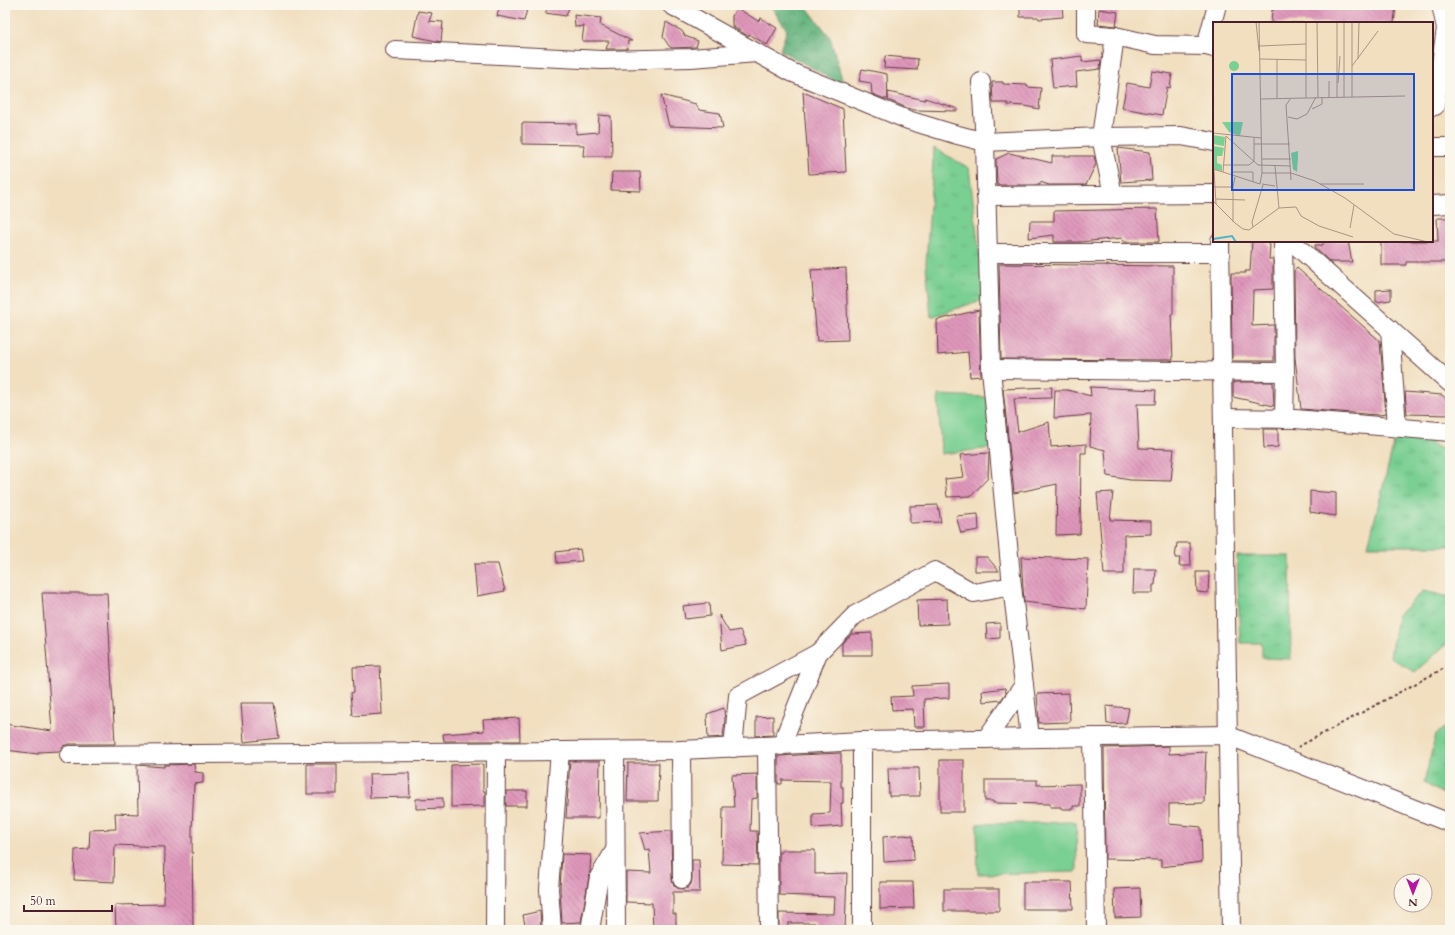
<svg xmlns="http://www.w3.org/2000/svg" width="1455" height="935" font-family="Cardo,serif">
	<defs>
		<pattern id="grass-tufts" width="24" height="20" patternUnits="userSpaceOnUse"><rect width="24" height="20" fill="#7acf93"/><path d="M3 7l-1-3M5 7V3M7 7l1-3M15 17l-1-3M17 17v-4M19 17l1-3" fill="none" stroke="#6bb17f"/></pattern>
		<pattern id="forest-crowns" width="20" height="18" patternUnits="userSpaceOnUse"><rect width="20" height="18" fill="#63b27d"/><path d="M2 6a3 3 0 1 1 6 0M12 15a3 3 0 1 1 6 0" fill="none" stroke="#549067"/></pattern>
		<pattern id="building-back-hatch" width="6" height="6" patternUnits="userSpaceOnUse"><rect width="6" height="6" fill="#df97bb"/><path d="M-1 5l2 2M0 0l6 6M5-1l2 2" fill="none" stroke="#b77b98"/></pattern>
	</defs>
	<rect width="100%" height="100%" fill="#fbf7ec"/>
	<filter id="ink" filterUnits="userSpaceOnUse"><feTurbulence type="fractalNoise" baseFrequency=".025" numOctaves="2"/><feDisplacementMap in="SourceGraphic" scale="8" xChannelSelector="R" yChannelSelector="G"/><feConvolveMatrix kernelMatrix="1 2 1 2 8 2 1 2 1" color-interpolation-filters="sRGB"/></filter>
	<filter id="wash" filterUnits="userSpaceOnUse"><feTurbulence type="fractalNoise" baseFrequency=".012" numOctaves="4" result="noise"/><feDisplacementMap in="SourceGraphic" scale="16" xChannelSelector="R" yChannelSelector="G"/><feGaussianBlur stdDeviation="0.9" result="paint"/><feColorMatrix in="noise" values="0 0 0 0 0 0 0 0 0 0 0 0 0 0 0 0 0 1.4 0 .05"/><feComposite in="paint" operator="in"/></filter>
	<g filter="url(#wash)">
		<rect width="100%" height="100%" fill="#f1dfc0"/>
		<g fill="url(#grass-tufts)" stroke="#62775f">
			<path d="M 934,148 L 969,168 L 985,299 L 931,317 L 926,264 Z"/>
			<path d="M 1420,438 L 1450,453 L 1450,546 L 1368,546 L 1395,439 Z"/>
			<path d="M 1237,556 L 1290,556 L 1291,659 L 1262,658 L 1262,643 L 1240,643 Z"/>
			<path d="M 1423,591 L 1450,597 L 1450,641 L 1415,672 L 1390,657 L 1397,616 Z"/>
			<path d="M 1450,724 L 1450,798 L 1424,783 L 1436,734 Z"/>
		</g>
		<path fill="url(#forest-crowns)" stroke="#566854" d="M 770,5 L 805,5 L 830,37 L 844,86 L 780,50 L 787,30 Z"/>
		<g fill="#7acf93" stroke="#62775f">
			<path d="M 938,395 L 987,397 L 992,448 L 941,454 Z"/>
			<path d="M 1076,822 L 1077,872 L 978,874 L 977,824 Z"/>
		</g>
		<g id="blocks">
			<g fill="url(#building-back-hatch)">
				<path d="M 500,5 L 528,5 L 524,21 L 497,16 Z"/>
				<path d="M 550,5 L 570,5 L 566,16 L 545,13 Z"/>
				<path d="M 1020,5 L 1062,5 L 1063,17 L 1039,19 L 1038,17 L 1020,17 Z"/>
				<path d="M 1274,5 L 1396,5 L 1394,23 L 1271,23 L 1272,10 L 1274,10 Z"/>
				<path d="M 737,8 L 758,21 L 761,18 L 777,28 L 767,45 L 749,34 L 748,36 L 732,26 L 732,16 Z"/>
				<path d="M 1099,9 L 1118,12 L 1116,26 L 1098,24 Z"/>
				<path d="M 418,11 L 432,13 L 429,21 L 443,22 L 441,42 L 413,36 Z"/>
				<path d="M 574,15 L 601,18 L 600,25 L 632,41 L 628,41 L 627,49 L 606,49 L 609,41 L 582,41 L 584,26 L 575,27 Z"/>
				<path d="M 666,22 L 682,31 L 685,36 L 698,41 L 696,47 L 672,48 L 669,46 L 663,37 Z"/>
				<path d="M 885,56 L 918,59 L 917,70 L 884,68 Z"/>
				<path d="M 1082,56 L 1082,62 L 1101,60 L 1100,69 L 1076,72 L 1077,86 L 1053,88 L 1050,60 Z"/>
				<path d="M 862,69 L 887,74 L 888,99 L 885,99 L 872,94 L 871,83 L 859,81 Z"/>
				<path d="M 1152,71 L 1172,74 L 1170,88 L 1167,87 L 1162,115 L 1122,108 L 1127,83 L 1149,87 Z"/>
				<path d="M 992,82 L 1003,82 L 1003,84 L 1027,85 L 1027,87 L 1041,88 L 1039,109 L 1025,106 L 1008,105 L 1008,103 L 993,103 Z"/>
				<path d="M 803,92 L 843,109 L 846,172 L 809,174 Z"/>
				<path d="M 888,92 L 925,100 L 925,98 L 958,109 L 957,111 L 915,110 L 907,108 L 888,100 Z"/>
				<path d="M 661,95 L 696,104 L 699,110 L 720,113 L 723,128 L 669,126 Z"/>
				<path d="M 599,115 L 611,116 L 612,156 L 583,156 L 584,145 L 522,144 L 522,123 L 576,124 L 576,134 L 598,132 Z"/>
				<path d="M 1118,148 L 1150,152 L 1152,180 L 1121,182 Z"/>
				<path d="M 1009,153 L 1052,163 L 1052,156 L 1094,156 L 1096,164 L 1086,185 L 1049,185 L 1040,182 L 1040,185 L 997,185 L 996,159 Z"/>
				<path d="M 612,172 L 640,172 L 641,191 L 611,190 Z"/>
				<path d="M 1157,209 L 1159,242 L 1123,242 L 1122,238 L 1080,242 L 1054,242 L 1054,235 L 1029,238 L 1030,221 L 1054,221 L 1054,211 Z"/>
				<path d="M 1437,218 L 1450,218 L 1450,262 L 1406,262 L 1406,265 L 1381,265 L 1381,241 L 1438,241 Z"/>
				<path d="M 1252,241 L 1265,241 L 1270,245 L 1269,259 L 1273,259 L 1273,289 L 1253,290 L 1252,326 L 1274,325 L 1274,361 L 1232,361 L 1231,273 L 1246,273 L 1245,271 L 1250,271 Z"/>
				<path d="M 1323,241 L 1348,241 L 1352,262 L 1330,262 L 1315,248 L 1315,245 L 1323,245 Z"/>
				<path d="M 999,264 L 1173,266 L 1173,314 L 1171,314 L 1173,360 L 1001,359 Z"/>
				<path d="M 846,268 L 848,340 L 817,341 L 811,270 Z"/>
				<path d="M 1297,268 L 1380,341 L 1386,414 L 1378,415 L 1301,409 L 1295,357 L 1294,271 Z"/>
				<path d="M 1391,289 L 1391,300 L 1376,302 L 1376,290 Z"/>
				<path d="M 979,310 L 981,376 L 970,377 L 968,352 L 938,355 L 937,320 Z"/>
				<path d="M 1233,382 L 1273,382 L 1274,406 L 1233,397 Z"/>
				<path d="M 1052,387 L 1051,398 L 1014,399 L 1018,432 L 1049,422 L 1051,447 L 1086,444 L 1086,453 L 1081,453 L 1080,534 L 1056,535 L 1057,484 L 1014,493 L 1003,389 Z"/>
				<path d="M 1090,387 L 1156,390 L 1155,404 L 1137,404 L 1139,448 L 1174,449 L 1171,481 L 1130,480 L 1107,476 L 1105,450 L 1090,446 L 1091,415 L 1054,418 L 1055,390 L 1067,390 L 1091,396 Z"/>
				<path d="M 1405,392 L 1442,395 L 1450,402 L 1450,415 L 1407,414 Z"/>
				<path d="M 1263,429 L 1278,429 L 1278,447 L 1264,448 Z"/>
				<path d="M 989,453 L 988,478 L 971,496 L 947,497 L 945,479 L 964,477 L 960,455 Z"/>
				<path d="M 1310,491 L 1336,493 L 1336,516 L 1310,512 Z"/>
				<path d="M 1113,492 L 1110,520 L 1151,521 L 1151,534 L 1124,535 L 1124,574 L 1104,574 L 1097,493 Z"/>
				<path d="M 938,505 L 941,522 L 910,523 L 910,506 Z"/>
				<path d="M 978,514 L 979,530 L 961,533 L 956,516 Z"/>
				<path d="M 1177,543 L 1190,543 L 1191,566 L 1179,566 L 1180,558 L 1175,558 Z"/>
				<path d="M 580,549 L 582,561 L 557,563 L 556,552 Z"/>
				<path d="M 975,557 L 987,557 L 999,571 L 975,571 Z"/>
				<path d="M 1021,557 L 1088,559 L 1086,609 L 1024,602 Z"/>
				<path d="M 474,564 L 498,564 L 505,591 L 477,596 Z"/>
				<path d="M 1134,569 L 1156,569 L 1155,585 L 1153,585 L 1153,593 L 1133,593 Z"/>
				<path d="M 1196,572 L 1209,572 L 1208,593 L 1197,592 Z"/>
				<path d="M 42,593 L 107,593 L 115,744 L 69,744 L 63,746 L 60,751 L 38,752 L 38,754 L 5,750 L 5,724 L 52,731 Z"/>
				<path d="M 947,599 L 948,624 L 918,625 L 917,600 Z"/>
				<path d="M 709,603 L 710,616 L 685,619 L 683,606 Z"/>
				<path d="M 719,615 L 729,632 L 740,630 L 746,645 L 722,650 Z"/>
				<path d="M 1000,623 L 1000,638 L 987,639 L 986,624 Z"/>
				<path d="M 872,633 L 872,655 L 842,655 L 842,643 L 852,634 Z"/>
				<path d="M 380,666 L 382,714 L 353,716 L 351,693 L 354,692 L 353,667 Z"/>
				<path d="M 949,684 L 949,698 L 924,699 L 925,727 L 914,727 L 913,709 L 892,710 L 891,697 L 913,696 L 912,686 Z"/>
				<path d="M 1005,688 L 1006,693 L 1001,700 L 983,702 L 982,691 Z"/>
				<path d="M 1069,693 L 1070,722 L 1039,723 L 1037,694 Z"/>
				<path d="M 241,703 L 274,703 L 279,738 L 244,742 Z"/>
				<path d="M 1106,706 L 1129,708 L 1126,723 L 1107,724 Z"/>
				<path d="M 724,708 L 725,720 L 723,737 L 708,738 L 707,714 Z"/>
				<path d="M 773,716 L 773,735 L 756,736 L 756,717 Z"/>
				<path d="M 519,718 L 520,741 L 444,741 L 443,734 L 484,731 L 483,720 Z"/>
				<path d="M 1169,746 L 1169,754 L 1206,752 L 1204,803 L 1169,804 L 1169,824 L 1201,827 L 1202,862 L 1161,867 L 1161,860 L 1105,859 L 1104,748 Z"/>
				<path d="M 841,753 L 841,787 L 843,787 L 843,803 L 841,803 L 842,826 L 815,828 L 815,827 L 813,827 L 813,814 L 830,813 L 831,781 L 782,780 L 782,784 L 778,784 L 778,756 Z"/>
				<rect x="940" y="760" width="24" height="52"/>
				<path d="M 570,761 L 600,761 L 599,818 L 566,818 Z"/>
				<path d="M 628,763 L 659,763 L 658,801 L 627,801 Z"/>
				<path d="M 194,764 L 195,772 L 203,773 L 203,783 L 194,784 L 192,830 L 193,930 L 116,930 L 115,905 L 164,904 L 165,847 L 115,845 L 114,882 L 74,880 L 75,850 L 89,849 L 90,830 L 116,829 L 115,813 L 138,814 L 137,765 L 164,767 L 164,765 Z"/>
				<rect x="307" y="764" width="30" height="30"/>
				<path d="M 483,764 L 483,791 L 485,791 L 485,806 L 451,807 L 451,765 Z"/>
				<path d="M 888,768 L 919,768 L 920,796 L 889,796 Z"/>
				<path d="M 409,773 L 410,797 L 370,798 L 369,774 Z"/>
				<path d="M 757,774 L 757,798 L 751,799 L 750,831 L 757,831 L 758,865 L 722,864 L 723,807 L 734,807 L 732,775 Z"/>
				<path d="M 985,780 L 1037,780 L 1037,785 L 1080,784 L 1080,806 L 1073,806 L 1073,809 L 1061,809 L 1061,807 L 1050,807 L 1050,804 L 993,803 L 993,801 L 985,801 Z"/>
				<rect x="506" y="791" width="21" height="15"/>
				<path d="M 443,798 L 443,808 L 416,809 L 416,799 Z"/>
				<path d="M 671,831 L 672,879 L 673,884 L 677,888 L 682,889 L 688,888 L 691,884 L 692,879 L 692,860 L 699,860 L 700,892 L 673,892 L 673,914 L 676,914 L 676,930 L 653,930 L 652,903 L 626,902 L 626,872 L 651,873 L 649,849 L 645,850 L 640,833 Z"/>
				<path d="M 902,835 L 913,836 L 914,860 L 884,862 L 883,837 Z"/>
				<path d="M 782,850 L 815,850 L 815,874 L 847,873 L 845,929 L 815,930 L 815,923 L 788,923 L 788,930 L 779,930 L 779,913 L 834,914 L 835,897 L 779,895 L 779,852 L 782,852 Z"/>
				<path d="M 562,854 L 591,855 L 590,871 L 581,922 L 562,923 L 560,889 Z"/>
				<path d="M 880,882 L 913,882 L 914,908 L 880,909 Z"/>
				<path d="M 1023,882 L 1072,882 L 1073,909 L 1023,909 Z"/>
				<path d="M 1140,888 L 1141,917 L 1115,918 L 1114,889 Z"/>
				<rect x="944" y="889" width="55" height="22"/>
				<path d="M 540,911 L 541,930 L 526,930 L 523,915 Z"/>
			</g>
		</g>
	</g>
	<g filter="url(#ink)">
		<use href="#blocks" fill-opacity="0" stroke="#633c41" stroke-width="1"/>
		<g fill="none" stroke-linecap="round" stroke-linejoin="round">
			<defs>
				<g id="minor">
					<path d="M 671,5 L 791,72 L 908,120 L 954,134 L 985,142 L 1101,137 L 1181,136 L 1214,142"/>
					<path d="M 1086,5 L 1086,34 L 1115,36 L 1101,137 L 1113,195"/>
					<path d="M 1441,5 L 1446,28"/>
					<path d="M 1115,36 L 1155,45 L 1206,46 L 1214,48"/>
					<path d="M 1206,46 L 1217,5"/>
					<path d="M 395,50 L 602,60 L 691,58 L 757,53"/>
					<path d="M 981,82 L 985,142 L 991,369 L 1012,586 L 1024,685 L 986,739"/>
					<path d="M 1435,106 L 1446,28 L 1450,28"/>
					<path d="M 1432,147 L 1450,147"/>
					<path d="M 986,196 L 1214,194"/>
					<path d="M 1432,205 L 1450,204"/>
					<path d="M 1220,241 L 1231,930"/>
					<path d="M 1283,241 L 1285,372 L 1284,419"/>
					<path d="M 1291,241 L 1450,383"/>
					<path d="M 988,253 L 1220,253"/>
					<path d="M 1390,329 L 1397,427"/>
					<path d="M 991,369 L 1285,372"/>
					<path d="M 1223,418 L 1295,419 L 1450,432"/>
					<path d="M 1024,685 L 1030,738"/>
					<path d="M 1093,737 L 1096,930"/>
					<path d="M 767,746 L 769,930"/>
					<path d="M 781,746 L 818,653 L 855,615 L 935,571 L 974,593 L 1012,586"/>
					<path d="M 733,748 L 738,696 L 818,653"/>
					<path d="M 681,750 L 682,879"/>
					<path d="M 615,751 L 616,930"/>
					<path d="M 69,755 L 681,750 L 862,741"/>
					<path d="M 495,930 L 496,752"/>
					<path d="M 552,930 L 549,889 L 560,751"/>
					<path d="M 590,930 L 599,877 L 615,850"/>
					<path d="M 862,930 L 862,741 L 1227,735 L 1450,823"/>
				</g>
			</defs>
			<use href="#minor" stroke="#633c41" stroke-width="20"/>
			<path stroke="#633c41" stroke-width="2" stroke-dasharray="3 3" stroke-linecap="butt" d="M 1298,747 L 1450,665"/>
			<use href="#minor" stroke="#fff" stroke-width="18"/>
		</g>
	</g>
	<g transform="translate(1213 22)">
		<rect width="220" height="220" fill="#f1dfc0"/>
		<path d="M16 44a5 5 0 1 1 10 0a5 5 0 1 1-10 0ZM 9,100 L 30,100 L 27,114 L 16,110 ZM 0,113 L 12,115 L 11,124 L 0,122 ZM 0,124 L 11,126 L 9,134 L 4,134 L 4,141 L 9,143 L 9,149 L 0,147 ZM 85,129 L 85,135 L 84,150 L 80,147 L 78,131 Z" fill="#7acf93"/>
		<path fill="none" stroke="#4fb3cd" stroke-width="2" d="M 0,217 L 19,214 L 23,220"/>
		<path fill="none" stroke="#ae9284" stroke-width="1" d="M 43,0 L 46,29M 46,0 L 49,151 L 78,151 L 102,159 L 132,176 L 181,212 L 215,220M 104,0 L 105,75M 124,0 L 124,75M 47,24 L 93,22M 47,37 L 93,38M 64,37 L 64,76M 145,37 L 146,0M 139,44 L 165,9M 116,59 L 116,75M 125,61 L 127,34M 131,75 L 131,0M 139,75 L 139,0M 78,76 L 73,83 L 78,158M 93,76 L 192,74M 48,77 L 93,76 L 93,0M 99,87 L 109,82 L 109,75M 75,95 L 84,97 L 94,92 L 103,75M 0,111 L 48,116M 13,114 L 45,143 L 78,144M 41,122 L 77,122M 49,137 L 78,137M 10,143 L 36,143 L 41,139 L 41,116M 0,147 L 10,150 L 13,114M 1,148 L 3,182M 10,150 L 47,162 L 49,151M 18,150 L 40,150 L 40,160M 49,162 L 62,164M 107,162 L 151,162M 0,165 L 20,165 L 22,155M 3,177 L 32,178M 0,179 L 22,201 L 30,207 L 36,208 L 66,186 L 62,144M 66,186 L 83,185 L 88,194 L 106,204 L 140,215M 20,200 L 20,165M 40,205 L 39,200 L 50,163M 137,206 L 141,183"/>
		<path fill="#1d4ed8" fill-opacity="0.15" stroke="#1d4ed8" stroke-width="2" d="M 19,52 L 201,52 L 201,168 L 19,168 Z"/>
		<rect width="220" height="220" fill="none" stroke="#4a1f2b" stroke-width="2"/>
	</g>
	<rect width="1455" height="935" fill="none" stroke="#fbf7ec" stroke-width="20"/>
	<g transform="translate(1413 893) rotate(180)"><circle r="19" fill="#fbf7ec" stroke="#b4a19f"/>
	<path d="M0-3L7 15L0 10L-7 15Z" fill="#b5179e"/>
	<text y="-6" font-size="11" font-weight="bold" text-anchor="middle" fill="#4a1f2b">N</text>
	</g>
	<path d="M24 905v6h88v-6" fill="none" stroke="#4a1f2b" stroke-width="2"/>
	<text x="30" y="905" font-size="12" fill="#4a1f2b" stroke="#fbf7ec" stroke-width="3" paint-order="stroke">50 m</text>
</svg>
